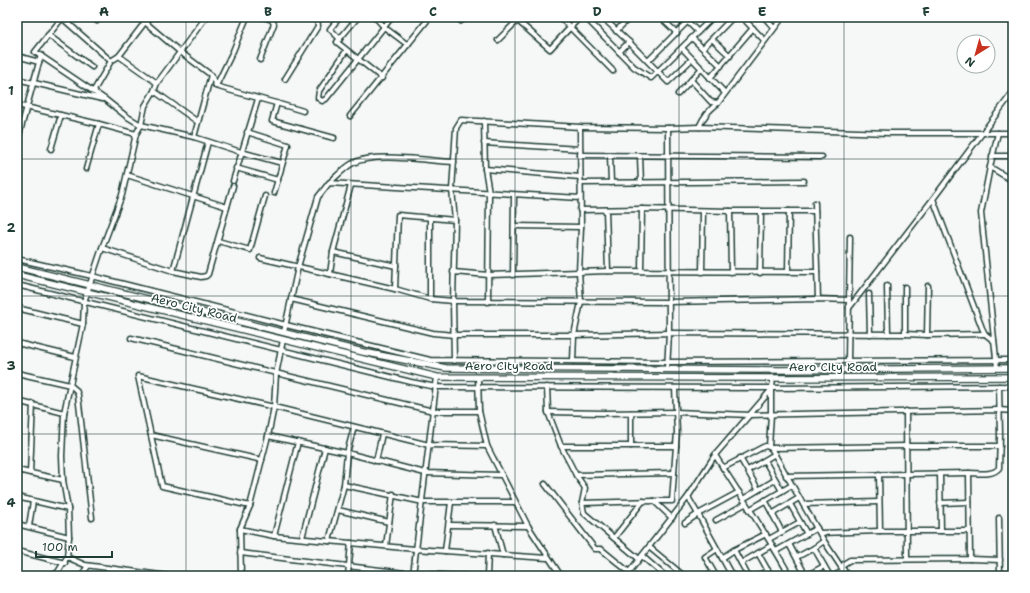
<svg xmlns="http://www.w3.org/2000/svg" width="1030" height="593" font-family="'Shantell Sans',sans-serif">
	<rect width="100%" height="100%" fill="#f6f7f7"/>
	<filter id="ink" filterUnits="userSpaceOnUse"><feTurbulence type="fractalNoise" baseFrequency=".025" numOctaves="2"/><feDisplacementMap in="SourceGraphic" scale="8" xChannelSelector="R" yChannelSelector="G"/><feConvolveMatrix kernelMatrix="1 2 1 2 8 2 1 2 1" color-interpolation-filters="sRGB"/></filter>
	<g filter="url(#ink)">
		<g fill="none" stroke-linecap="round" stroke-linejoin="round">
			<defs>
				<g id="minor">
					<path d="M 61,17 L 111,61"/>
					<path d="M 139,17 L 179,51 L 211,75 L 216,86 C 245,95 274,102 303,111"/>
					<path d="M 358,17 L 337,42 L 338,43 L 382,78"/>
					<path d="M 375,17 L 384,27 L 408,45"/>
					<path d="M 560,17 L 613,71"/>
					<path d="M 585,17 L 634,67 L 651,78 L 713,17"/>
					<path d="M 602,17 L 629,42 L 668,82 L 692,59"/>
					<path d="M 620,17 L 625,22"/>
					<path d="M 660,17 L 677,33"/>
					<path d="M 683,17 L 698,32"/>
					<path d="M 742,17 L 764,40"/>
					<path d="M 764,17 L 774,28"/>
					<path d="M 62,18 L 35,52 L 106,100 L 126,116 L 141,125 L 194,137 L 241,152 L 282,163"/>
					<path d="M 97,21 L 100,17"/>
					<path d="M 461,21 L 466,17"/>
					<path d="M 518,21 L 550,49 L 580,17"/>
					<path d="M 616,31 L 630,17"/>
					<path d="M 48,35 L 92,67"/>
					<path d="M 692,38 L 721,66"/>
					<path d="M 340,39 L 330,29 L 340,17"/>
					<path d="M 712,39 L 730,56"/>
					<path d="M 498,40 L 521,17"/>
					<path d="M 682,48 L 725,93"/>
					<path d="M 703,48 L 733,17"/>
					<path d="M 346,51 L 319,91 L 318,98 L 322,101 L 326,99 L 392,17"/>
					<path d="M 619,52 L 629,42"/>
					<path d="M 17,56 L 39,62"/>
					<path d="M 119,56 L 157,83"/>
					<path d="M 260,60 L 274,24 L 272,20 L 264,17"/>
					<path d="M 648,61 L 692,17"/>
					<path d="M 710,78 L 753,28"/>
					<path d="M 17,79 L 102,99"/>
					<path d="M 285,79 L 318,26 L 317,17"/>
					<path d="M 691,80 L 711,102 L 718,103"/>
					<path d="M 216,86 L 233,51 L 247,17"/>
					<path d="M 154,91 L 198,122"/>
					<path d="M 93,92 L 111,61 L 119,56 L 149,17"/>
					<path d="M 678,94 L 701,69"/>
					<path d="M 277,103 L 272,121 L 334,138"/>
					<path d="M 17,105 L 99,124 L 136,134"/>
					<path d="M 350,116 L 430,17"/>
					<path d="M 484,121 L 485,169 L 489,192 L 488,302"/>
					<path d="M 699,127 C 704,116 708,111 718,103 L 783,17"/>
					<path d="M 247,132 L 288,145 L 274,193"/>
					<path d="M 998,133 L 990,167 L 1013,181"/>
					<path d="M 194,137 L 211,75"/>
					<path d="M 18,139 L 41,55"/>
					<path d="M 484,143 L 580,149"/>
					<path d="M 51,149 L 61,115"/>
					<path d="M 580,155 L 822,157"/>
					<path d="M 610,155 L 611,183"/>
					<path d="M 640,156 L 641,183"/>
					<path d="M 992,156 L 1013,156"/>
					<path d="M 990,167 L 981,213 L 997,368"/>
					<path d="M 236,168 L 278,180"/>
					<path d="M 86,169 L 99,124"/>
					<path d="M 485,169 L 580,177"/>
					<path d="M 127,175 L 227,207"/>
					<path d="M 233,181 L 258,99"/>
					<path d="M 329,183 C 337,176 344,168 353,163 C 375,152 428,161 454,162"/>
					<path d="M 580,183 L 804,181"/>
					<path d="M 933,199 L 982,328 L 985,334 L 994,341"/>
					<path d="M 815,203 L 818,299"/>
					<path d="M 580,210 L 642,209 L 730,211 L 815,211"/>
					<path d="M 606,210 L 608,271"/>
					<path d="M 730,211 L 731,272"/>
					<path d="M 514,226 L 581,227"/>
					<path d="M 218,241 L 250,250 L 265,196"/>
					<path d="M 102,248 L 173,271 L 201,277 L 206,276 L 208,274 L 233,186"/>
					<path d="M 333,252 L 396,266"/>
					<path d="M 260,258 L 395,289 L 430,299 L 453,301 L 668,302 L 818,299 L 849,300"/>
					<path d="M 17,259 L 92,276 L 286,325 L 430,360 L 668,362 L 1013,360"/>
					<path d="M 173,271 L 208,142"/>
					<path d="M 641,271 L 642,209"/>
					<path d="M 453,272 L 489,275 L 608,271 L 817,272"/>
					<path d="M 702,272 L 703,211"/>
					<path d="M 788,272 L 789,211"/>
					<path d="M 760,273 L 761,211"/>
					<path d="M 330,274 L 333,252 L 351,185"/>
					<path d="M 513,275 L 514,195"/>
					<path d="M 17,285 L 411,382 L 436,387 L 772,388 L 1013,386"/>
					<path d="M 887,286 L 888,334"/>
					<path d="M 395,289 L 398,215 L 455,220"/>
					<path d="M 869,294 L 870,334"/>
					<path d="M 291,299 L 433,333 L 454,335 L 574,335 L 669,333 L 905,334 L 927,335 L 928,286"/>
					<path d="M 430,299 L 430,218"/>
					<path d="M 17,308 L 83,324"/>
					<path d="M 849,308 L 933,199 L 1013,92"/>
					<path d="M 284,332 L 298,267 L 318,197 L 329,183 L 580,198"/>
					<path d="M 905,334 L 905,287"/>
					<path d="M 927,335 L 985,334"/>
					<path d="M 131,338 L 433,411 L 479,411"/>
					<path d="M 17,343 L 75,357"/>
					<path d="M 454,361 L 453,301 L 455,220 L 452,190 L 456,128 L 461,120 L 580,127 L 668,128 L 699,127 L 890,133 L 1013,133"/>
					<path d="M 573,361 L 574,335 L 581,302 L 579,272 L 581,227 L 580,127"/>
					<path d="M 848,361 L 850,237"/>
					<path d="M 667,369 L 669,333 L 668,128"/>
					<path d="M 17,373 L 70,385 L 76,390 L 78,395 L 92,518"/>
					<path d="M 478,377 L 479,411 L 487,446 L 528,526 L 561,576"/>
					<path d="M 547,387 L 548,412 L 561,446 L 576,475 L 585,488 L 582,503 L 584,513 L 639,559"/>
					<path d="M 17,401 L 64,413"/>
					<path d="M 906,411 L 907,559"/>
					<path d="M 548,412 L 604,413 L 676,412 L 750,415 L 999,410 L 1013,411"/>
					<path d="M 151,435 L 262,460"/>
					<path d="M 268,436 L 347,453 L 425,473 L 501,475"/>
					<path d="M 561,446 L 676,446"/>
					<path d="M 631,446 L 631,413"/>
					<path d="M 769,447 L 771,414 L 771,390 L 772,388 L 773,378"/>
					<path d="M 771,448 L 907,446 L 1000,446"/>
					<path d="M 715,455 C 740,495 767,534 790,576"/>
					<path d="M 740,458 L 758,489"/>
					<path d="M 376,461 L 382,434"/>
					<path d="M 765,461 L 782,491"/>
					<path d="M 723,468 L 763,447 L 766,446 L 771,448 L 824,541 L 847,576"/>
					<path d="M 17,470 L 63,480"/>
					<path d="M 748,470 L 775,454"/>
					<path d="M 30,473 L 33,404"/>
					<path d="M 879,474 L 880,531"/>
					<path d="M 940,474 L 941,531"/>
					<path d="M 576,475 L 674,473"/>
					<path d="M 786,476 L 969,473"/>
					<path d="M 545,484 L 595,549 L 601,549 L 629,572"/>
					<path d="M 344,485 L 423,502 L 515,502"/>
					<path d="M 17,497 L 68,509"/>
					<path d="M 688,497 L 698,514 L 732,576"/>
					<path d="M 743,499 L 775,480"/>
					<path d="M 765,500 L 782,532"/>
					<path d="M 654,501 L 672,518"/>
					<path d="M 582,503 L 654,501 L 672,501 L 677,432 L 675,388"/>
					<path d="M 940,503 L 969,502"/>
					<path d="M 790,504 L 807,534"/>
					<path d="M 803,504 L 879,502"/>
					<path d="M 250,506 L 162,486 L 138,376 L 274,407 L 429,445 L 487,446"/>
					<path d="M 338,510 L 389,522"/>
					<path d="M 749,510 L 792,485"/>
					<path d="M 772,514 L 799,498"/>
					<path d="M 999,518 L 1000,576"/>
					<path d="M 716,520 L 745,504"/>
					<path d="M 685,523 L 698,514 L 739,492"/>
					<path d="M 17,524 L 69,537"/>
					<path d="M 449,525 L 528,526"/>
					<path d="M 495,525 L 503,555"/>
					<path d="M 29,526 L 33,501"/>
					<path d="M 240,529 L 274,536 L 415,549 L 547,558"/>
					<path d="M 820,533 L 880,531 L 969,531"/>
					<path d="M 274,536 L 298,442"/>
					<path d="M 302,538 L 325,448"/>
					<path d="M 614,538 L 643,501"/>
					<path d="M 769,539 L 800,522"/>
					<path d="M 329,541 L 344,485 L 347,453 L 354,427"/>
					<path d="M 789,544 L 806,576"/>
					<path d="M 386,546 L 393,494"/>
					<path d="M 649,547 L 684,576"/>
					<path d="M 814,548 L 830,576"/>
					<path d="M 734,550 L 748,576"/>
					<path d="M 17,551 L 65,563"/>
					<path d="M 445,551 L 451,502"/>
					<path d="M 776,551 L 817,528"/>
					<path d="M 240,553 L 413,574 L 466,576"/>
					<path d="M 758,553 L 771,576"/>
					<path d="M 642,556 L 665,576"/>
					<path d="M 67,557 L 85,565 L 168,576"/>
					<path d="M 797,557 L 814,548 L 824,541"/>
					<path d="M 722,558 L 734,550 L 766,534"/>
					<path d="M 970,559 L 1000,560"/>
					<path d="M 741,563 L 772,545"/>
					<path d="M 842,567 L 845,563 L 850,560 L 970,559 L 969,473 C 978,473 993,476 999,468 L 1000,436 L 999,386"/>
					<path d="M 413,575 L 437,377"/>
					<path d="M 52,576 L 58,572 L 67,557 L 69,537 L 68,509 L 63,480 L 62,456 L 64,413 L 83,324 L 84,302 L 102,248 L 122,195 L 136,134 L 141,125 L 145,106 L 154,91 L 157,83 L 206,17"/>
					<path d="M 81,576 L 88,566"/>
					<path d="M 241,576 L 240,529 L 250,506 L 268,436 L 274,407 L 276,374 L 283,340"/>
					<path d="M 348,576 L 351,543"/>
					<path d="M 487,576 L 488,553"/>
					<path d="M 626,576 L 688,497 L 715,455 L 771,390"/>
					<path d="M 706,576 L 713,572"/>
					<path d="M 716,576 L 705,557 L 717,549"/>
					<path d="M 757,576 L 768,570"/>
					<path d="M 806,576 L 824,566"/>
					<path d="M 834,576 L 844,570"/>
				</g>
				<g id="tertiary">
					<path d="M 17,267 L 363,352 L 446,368 L 779,370 L 1013,368"/>
					<path d="M 17,275 L 437,377 L 773,378 L 1013,377"/>
				</g>
			</defs>
			<use href="#minor" stroke="#1f3d34" stroke-width="7"/>
			<use href="#tertiary" stroke="#1f3d34" stroke-width="8"/>
			<use href="#minor" stroke="#fff" stroke-width="4"/>
			<use href="#tertiary" stroke="#fff" stroke-width="5.5"/>
		</g>
	</g>
	<path fill="none" stroke="#1f3d34" stroke-width="1" stroke-opacity="0.55" d="M 186,17 L 186,576M 351,17 L 351,576M 515,17 L 515,576M 679,17 L 679,576M 844,17 L 844,576M 17,159 L 1013,159M 17,296 L 1013,296M 17,434 L 1013,434"/>
	<g text-anchor="middle" stroke-width="3.5" stroke-linejoin="round" paint-order="stroke">
		<g font-size="12" fill="#1f3d34" stroke="#fff">
			<text transform="translate(194 308) rotate(14)" y="4">Aero City Road</text>
			<text x="509" y="370">Aero City Road</text>
			<text x="833" y="371">Aero City Road</text>
		</g>
	</g>
	<rect width="1030" height="593" fill="none" stroke="#fff" stroke-width="44"/>
	<g transform="translate(976 54) rotate(217)"><circle r="19" fill="#ffffff" stroke="#a5b1ae"/>
	<path d="M0-3L7 15L0 10L-7 15Z" fill="#c8321e"/>
	<text y="-6" font-size="11" font-weight="bold" text-anchor="middle" fill="#1f3d34">N</text>
	</g>
	<path d="M36 551v6h76v-6" fill="none" stroke="#1f3d34" stroke-width="2"/>
	<text x="42" y="551" font-size="12" fill="#1f3d34" stroke="#ffffff" stroke-width="3" paint-order="stroke">100 m</text>
	<rect x="22" y="22" width="986" height="549" fill="none" stroke="#1f3d34" stroke-width="1.5"/>
	<g font-size="13" text-anchor="middle" font-weight="bold" fill="#1f3d34">
		<text x="104" y="16">A</text>
		<text x="268" y="16">B</text>
		<text x="433" y="16">C</text>
		<text x="597" y="16">D</text>
		<text x="762" y="16">E</text>
		<text x="926" y="16">F</text>
		<text x="11" y="95">1</text>
		<text x="11" y="232">2</text>
		<text x="11" y="370">3</text>
		<text x="11" y="507">4</text>
	</g>
</svg>
